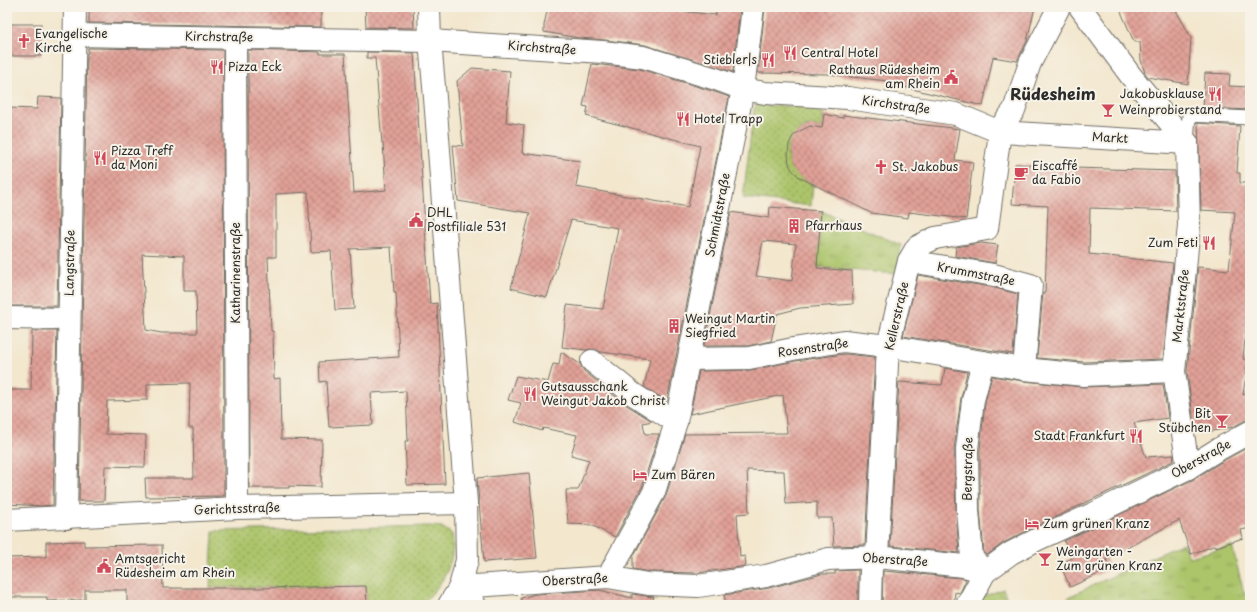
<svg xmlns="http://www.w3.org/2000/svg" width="1257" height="612" font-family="'Playpen Sans',sans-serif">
	<defs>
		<pattern id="grass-tufts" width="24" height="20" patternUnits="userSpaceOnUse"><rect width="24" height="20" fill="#acc46a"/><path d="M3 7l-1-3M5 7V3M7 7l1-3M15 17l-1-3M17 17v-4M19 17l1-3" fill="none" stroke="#8c9f57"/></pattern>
		<pattern id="garden-dots" width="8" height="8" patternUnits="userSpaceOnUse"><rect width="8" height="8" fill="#acc46a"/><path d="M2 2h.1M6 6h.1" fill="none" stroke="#8c9f57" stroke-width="1.8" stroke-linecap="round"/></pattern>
		<pattern id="building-cross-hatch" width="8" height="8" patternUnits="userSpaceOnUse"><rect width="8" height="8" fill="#e1a198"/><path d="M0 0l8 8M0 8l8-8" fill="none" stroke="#b7837c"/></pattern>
	</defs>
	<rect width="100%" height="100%" fill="#f7f3e8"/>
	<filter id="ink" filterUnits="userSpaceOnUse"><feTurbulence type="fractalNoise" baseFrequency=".025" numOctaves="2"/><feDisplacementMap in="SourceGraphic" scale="8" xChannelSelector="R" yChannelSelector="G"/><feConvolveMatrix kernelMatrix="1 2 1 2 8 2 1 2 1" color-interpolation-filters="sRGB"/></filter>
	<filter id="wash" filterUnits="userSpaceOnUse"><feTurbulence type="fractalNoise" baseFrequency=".012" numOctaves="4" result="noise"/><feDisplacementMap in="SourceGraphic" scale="16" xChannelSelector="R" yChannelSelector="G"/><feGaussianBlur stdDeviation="0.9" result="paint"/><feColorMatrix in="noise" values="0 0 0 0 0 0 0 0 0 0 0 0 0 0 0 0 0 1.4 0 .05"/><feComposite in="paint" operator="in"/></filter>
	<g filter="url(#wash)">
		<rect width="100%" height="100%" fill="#f3e7ce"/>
		<g fill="url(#grass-tufts)" stroke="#6c784a">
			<path d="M 821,211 L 901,245 L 897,274 L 817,267 Z"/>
			<path d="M 1183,543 L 1189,557 L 1232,546 L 1244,593 L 1250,593 L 1250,605 L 1072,605 L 1068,597 Z"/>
			<path d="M 1003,589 L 1010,605 L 976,605 L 980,598 Z"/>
		</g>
		<g fill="url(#garden-dots)" stroke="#6c784a">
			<path d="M 758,105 L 815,107 L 824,114 L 822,128 C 818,127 813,126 810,126 C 790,130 781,155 793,171 C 798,177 806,180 813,184 L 811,206 L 743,198 L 754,108 Z"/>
			<path d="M 429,526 L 442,527 L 452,534 C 457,562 441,588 420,605 L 367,605 L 366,586 L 210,588 L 213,531 Z"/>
		</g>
		<g id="blocks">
			<g fill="url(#building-cross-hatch)" fill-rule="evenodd">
				<path d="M 89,7 L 321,7 L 321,27 L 89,23 Z"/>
				<path d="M 365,7 L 413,7 L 414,28 L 366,27 Z"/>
				<path d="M 548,7 L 645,7 L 716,15 L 716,7 L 740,7 L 733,72 L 645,45 L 605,40 L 579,38 L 544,32 L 544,25 Z"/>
				<path d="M 765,7 L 1035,7 L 1027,41 L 1017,61 L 993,57 L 983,106 L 887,83 L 887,81 L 827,74 L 758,73 Z"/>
				<path d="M 1119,7 L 1174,7 L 1191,37 L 1188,84 L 1148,77 L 1145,73 L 1141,60 L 1140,42 L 1134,42 Z"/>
				<rect x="7" y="24" width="34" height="32"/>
				<path d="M 88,48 L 223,50 L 224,496 L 146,497 L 145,478 L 194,478 L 193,428 L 189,428 L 190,383 L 147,384 L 147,400 L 107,401 L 106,434 L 146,435 L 145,467 L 105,466 L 104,501 L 79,501 L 87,53 L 88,53 ZM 142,254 L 184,256 L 184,291 L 196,291 L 197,333 L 161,333 L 146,330 Z"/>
				<path d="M 248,50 L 320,52 L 320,54 L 345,54 L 354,193 L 386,190 L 383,143 L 382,143 L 375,58 L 367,58 L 367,52 L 414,53 L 430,304 L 437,303 L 445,484 L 407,485 L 405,441 L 408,441 L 406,391 L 371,393 L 373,425 L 329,427 L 326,381 L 320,382 L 319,362 L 399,357 L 396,292 L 394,292 L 391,247 L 350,249 L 354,309 L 335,310 L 331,251 L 311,252 L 308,192 L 276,194 L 276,257 L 268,257 L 271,331 L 273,331 L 274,379 L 280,378 L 281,439 L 322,440 L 321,487 L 289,486 L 289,488 L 249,488 Z"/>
				<path d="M 592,64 L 640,69 L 712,91 L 729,97 L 667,401 L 644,387 L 650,359 L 601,352 L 594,349 L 586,350 L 562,347 L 567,305 L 603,309 L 618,228 L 571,220 L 547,297 L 511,288 L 530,213 L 458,201 L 453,145 L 463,146 L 457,81 L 472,68 L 510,71 L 506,122 L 524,125 L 522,153 L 580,161 L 576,187 L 688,207 L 700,146 L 586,116 L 588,107 L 583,106 Z"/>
				<path d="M 1205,73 L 1230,74 L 1229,86 L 1250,87 L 1250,110 L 1203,108 Z"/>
				<path d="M 38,97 L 61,98 L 57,306 L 7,306 L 7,108 L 37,109 Z"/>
				<path d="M 824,114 L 843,118 L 843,115 L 960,129 L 955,160 L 973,162 L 966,219 L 909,212 L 908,218 L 871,213 L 799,177 L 792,170 L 789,164 L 788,154 L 789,144 L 793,136 L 800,131 L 810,126 L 822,128 Z"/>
				<path d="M 1198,123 L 1240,126 L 1237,173 L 1240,173 L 1240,183 L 1250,183 L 1250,301 L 1249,301 L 1243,359 L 1248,360 L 1243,395 L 1250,392 L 1250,420 L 1244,421 L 1233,427 L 1208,432 L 1195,431 L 1187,371 L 1198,267 L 1229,270 L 1235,212 L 1201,210 Z"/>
				<path d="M 1015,164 L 1075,168 L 1175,171 L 1176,211 L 1090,208 L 1089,254 L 1173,263 L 1163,359 L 1084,362 L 1037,358 L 1043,293 L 1045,293 L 1048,206 L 1012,204 Z"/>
				<path d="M 770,207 L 821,211 L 817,268 L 852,271 L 853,304 L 800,308 L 777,314 L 771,341 L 748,346 L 704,346 L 731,212 L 769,218 ZM 763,241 L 796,244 L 792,281 L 756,276 Z"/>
				<path d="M 981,243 L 998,245 L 995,263 L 955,256 L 956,247 Z"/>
				<path d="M 918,275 L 991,287 L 1018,294 L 1013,354 L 903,336 Z"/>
				<path d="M 32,331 L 57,331 L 53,505 L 42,506 L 7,504 L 7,390 L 31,390 Z"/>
				<path d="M 561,352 L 580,364 L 584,371 L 625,404 L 652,421 L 643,423 L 645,434 L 659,434 L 642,487 L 615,537 L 591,525 L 568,524 L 566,490 L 578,490 L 589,460 L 571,455 L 577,435 L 543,428 L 542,431 L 515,422 L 521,403 L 508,400 L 516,376 L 548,382 L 553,364 L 559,365 Z"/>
				<path d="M 844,354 L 875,357 L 865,545 L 834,546 L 832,518 L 817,518 L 817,502 L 786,504 L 784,471 L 747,470 L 749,513 L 737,514 L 740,557 L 745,556 L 746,566 L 697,573 L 649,572 L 633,569 L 633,557 L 666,496 L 685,434 L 787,433 L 783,395 L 690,414 L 699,371 L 751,370 L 795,361 Z"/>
				<path d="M 945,368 L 967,372 L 961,398 L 954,449 L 956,510 L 959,553 L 890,546 L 899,382 L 942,385 Z"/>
				<path d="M 992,376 L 1023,381 L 1083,387 L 1163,384 L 1168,418 L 1134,423 L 1146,457 L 1174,455 L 1173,461 L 1032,528 L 1005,542 L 987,555 L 984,553 L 980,509 L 980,450 L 985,402 Z"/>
				<path d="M 1250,446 L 1250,528 L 1241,530 L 1243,538 L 1216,547 L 1216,545 L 1191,554 L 1179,520 L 1106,559 L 1110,569 L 1070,587 L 1060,564 L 1072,558 L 1064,541 L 1194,479 L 1223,461 Z"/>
				<path d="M 529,473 L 537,558 L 484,562 L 477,478 Z"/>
				<path d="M 84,541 L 84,546 L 162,545 L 163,588 L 257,588 L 366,586 L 367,605 L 127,605 L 127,590 L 85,590 L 85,600 L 47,601 L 47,597 L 7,597 L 7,558 L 46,557 L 46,542 Z"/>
				<path d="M 858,570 L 858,605 L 726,605 L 724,595 L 769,588 L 822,574 L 835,574 L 835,571 Z"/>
				<path d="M 883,571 L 962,578 L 966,579 L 965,582 L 960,593 L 955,592 L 954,605 L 882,605 Z"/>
				<path d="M 599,590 L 632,598 L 632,594 L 654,597 L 651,605 L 522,605 L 521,598 L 536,594 Z"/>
			</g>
		</g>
	</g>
	<g filter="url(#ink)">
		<use href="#blocks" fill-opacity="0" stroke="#716d64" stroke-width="1"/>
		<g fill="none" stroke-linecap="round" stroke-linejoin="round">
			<defs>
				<path id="lane" d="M 1187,143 L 1189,115 L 1250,118"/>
				<g id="street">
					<path d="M 1080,7 L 1131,76 L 1187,143"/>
					<path d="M 74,35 L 430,41 L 603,52 L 643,57 L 716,79 L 743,89 L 765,93 L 848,98 L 956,114 L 1000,132 L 1187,143"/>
					<path d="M 235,38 L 237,508"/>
					<path d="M 1187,143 L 1189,225 L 1184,280 L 1174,371 L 1188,468"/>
					<path d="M 909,261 L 994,275 L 1031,285 L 1024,369"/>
					<path d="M 7,318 L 69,319"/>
					<path d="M 689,359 L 749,358 L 793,349 L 844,341 L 888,346 L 1024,369 L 1084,375 L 1174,371"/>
					<path d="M 592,361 L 633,394 L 676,422"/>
					<path d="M 983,362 L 973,400 L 967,449 L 968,510 L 972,558 L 985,572"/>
					<path d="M 66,518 L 75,7"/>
					<path d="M 7,520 L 237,508 L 466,503"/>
					<path d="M 608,577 L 654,492 L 676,422 L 743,89 L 753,7"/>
					<path d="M 460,587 L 608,577 L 648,584 L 698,586 L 766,576 L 828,559 L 877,557 L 964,566 L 985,572"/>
					<path d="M 460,587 L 475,605"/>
					<path d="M 870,605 L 871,567 L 877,557 L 888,346 L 909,261 L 917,247 L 935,238 L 987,229 L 1000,132 L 1004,123 L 1014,110 L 1030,63 L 1059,7"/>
					<path d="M 967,605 L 985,572 L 1011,553 L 1038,539 L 1095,513 L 1188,468 L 1217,450 L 1250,432"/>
				</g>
				<path id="secondary" d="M 429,7 L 430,41 L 435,98 L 466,503 L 467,560 L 460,587 L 449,605"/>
			</defs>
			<use href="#lane" stroke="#716d64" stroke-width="15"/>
			<use href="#street" stroke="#716d64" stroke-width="24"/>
			<use href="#secondary" stroke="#716d64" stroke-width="24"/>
			<use href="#lane" stroke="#fff" stroke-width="13"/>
			<use href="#street" stroke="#fff" stroke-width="22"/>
			<use href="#secondary" stroke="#fff" stroke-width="22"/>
		</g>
	</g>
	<defs>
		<symbol id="church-bare" viewBox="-9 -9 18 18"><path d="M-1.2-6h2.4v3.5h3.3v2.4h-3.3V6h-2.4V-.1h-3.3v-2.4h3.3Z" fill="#d1495b" stroke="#f7f3e8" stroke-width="2.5" paint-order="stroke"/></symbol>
		<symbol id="restaurant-bare" viewBox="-9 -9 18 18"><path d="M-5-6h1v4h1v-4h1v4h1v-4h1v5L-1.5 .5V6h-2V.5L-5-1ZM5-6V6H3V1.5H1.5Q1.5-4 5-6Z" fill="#d1495b" stroke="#f7f3e8" stroke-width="2.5" paint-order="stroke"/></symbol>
		<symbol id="civic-bare" viewBox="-9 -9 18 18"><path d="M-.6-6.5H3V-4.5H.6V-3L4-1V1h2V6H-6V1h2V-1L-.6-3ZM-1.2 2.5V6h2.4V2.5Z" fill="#d1495b" stroke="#f7f3e8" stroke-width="2.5" paint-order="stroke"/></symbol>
		<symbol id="bar-bare" viewBox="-9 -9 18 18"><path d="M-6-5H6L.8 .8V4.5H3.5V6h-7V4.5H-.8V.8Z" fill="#d1495b" stroke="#f7f3e8" stroke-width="2.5" paint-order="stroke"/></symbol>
		<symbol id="cafe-bare" viewBox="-9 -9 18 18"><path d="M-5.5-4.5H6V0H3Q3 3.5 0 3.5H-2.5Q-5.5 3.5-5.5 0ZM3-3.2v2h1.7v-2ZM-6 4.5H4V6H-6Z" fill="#d1495b" stroke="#f7f3e8" stroke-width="2.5" paint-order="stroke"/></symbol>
		<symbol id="building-bare" viewBox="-9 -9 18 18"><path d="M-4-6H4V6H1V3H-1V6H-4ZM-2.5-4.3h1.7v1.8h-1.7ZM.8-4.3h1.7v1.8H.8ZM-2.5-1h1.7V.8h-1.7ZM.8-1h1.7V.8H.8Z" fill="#d1495b" stroke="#f7f3e8" stroke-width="2.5" paint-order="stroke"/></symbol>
		<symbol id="hotel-bare" viewBox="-9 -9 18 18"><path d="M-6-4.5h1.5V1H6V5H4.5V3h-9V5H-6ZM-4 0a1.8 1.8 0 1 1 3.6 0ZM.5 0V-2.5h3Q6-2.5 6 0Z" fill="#d1495b" stroke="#f7f3e8" stroke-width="2.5" paint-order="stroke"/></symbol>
	</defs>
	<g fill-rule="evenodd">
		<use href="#church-bare" x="14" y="31" width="20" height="20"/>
		<use href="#restaurant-bare" x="780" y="43" width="20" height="20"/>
		<use href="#restaurant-bare" x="758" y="50" width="20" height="20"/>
		<use href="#restaurant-bare" x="207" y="57" width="20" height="20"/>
		<use href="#civic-bare" x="941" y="67" width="20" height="20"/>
		<use href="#restaurant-bare" x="1205" y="84" width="20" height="20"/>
		<use href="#bar-bare" x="1098" y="100" width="20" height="20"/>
		<use href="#restaurant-bare" x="673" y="109" width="20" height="20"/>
		<use href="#restaurant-bare" x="90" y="148" width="20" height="20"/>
		<use href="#church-bare" x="871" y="157" width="20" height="20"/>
		<use href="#cafe-bare" x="1011" y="163" width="20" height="20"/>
		<use href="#civic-bare" x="406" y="210" width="20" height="20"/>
		<use href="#building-bare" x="784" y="216" width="20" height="20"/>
		<use href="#restaurant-bare" x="1199" y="233" width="20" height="20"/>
		<use href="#building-bare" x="664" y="316" width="20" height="20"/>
		<use href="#restaurant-bare" x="520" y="384" width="20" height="20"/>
		<use href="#bar-bare" x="1212" y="411" width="20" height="20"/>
		<use href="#restaurant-bare" x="1126" y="426" width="20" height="20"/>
		<use href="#hotel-bare" x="630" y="465" width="20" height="20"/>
		<use href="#hotel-bare" x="1022" y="514" width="20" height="20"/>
		<use href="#bar-bare" x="1035" y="549" width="20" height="20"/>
		<use href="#civic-bare" x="94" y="556" width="20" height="20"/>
	</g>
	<g text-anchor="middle" stroke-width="4" stroke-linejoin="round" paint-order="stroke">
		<g font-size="12" fill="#2b2b2b" stroke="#f7f3e8" text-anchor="start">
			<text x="35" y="38">Evangelische<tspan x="35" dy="14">Kirche</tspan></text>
			<text x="801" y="57">Central Hotel</text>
			<text x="757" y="64" text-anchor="end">Stiebler|s</text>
			<text x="228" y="71">Pizza Eck</text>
			<text x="940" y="74" text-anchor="end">Rathaus Rüdesheim<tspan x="940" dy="14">am Rhein</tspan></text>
			<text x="1204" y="98" text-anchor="end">Jakobusklause</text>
			<text x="1119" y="114">Weinprobierstand</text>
			<text x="694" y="123">Hotel Trapp</text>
			<text x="111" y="155">Pizza Treff<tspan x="111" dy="14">da Moni</tspan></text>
			<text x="1032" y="170">Eiscaffé<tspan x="1032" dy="14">da Fabio</tspan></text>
			<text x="892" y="171">St. Jakobus</text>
			<text x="427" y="217">DHL<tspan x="427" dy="14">Postfiliale 531</tspan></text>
			<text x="805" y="230">Pfarrhaus</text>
			<text x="1198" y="247" text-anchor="end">Zum Feti</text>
			<text x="685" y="323">Weingut Martin<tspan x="685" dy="14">Siegfried</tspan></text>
			<text x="541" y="391">Gutsausschank<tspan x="541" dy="14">Weingut Jakob Christ</tspan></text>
			<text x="1211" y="418" text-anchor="end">Bit<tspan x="1211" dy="14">Stübchen</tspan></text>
			<text x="1125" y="440" text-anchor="end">Stadt Frankfurt</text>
			<text x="651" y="479">Zum Bären</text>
			<text x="1043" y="528">Zum grünen Kranz</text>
			<text x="1056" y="556">Weingarten -<tspan x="1056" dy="14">Zum grünen Kranz</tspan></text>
			<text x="115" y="563">Amtsgericht<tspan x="115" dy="14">Rüdesheim am Rhein</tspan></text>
		</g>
		<g font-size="12" fill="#2b2b2b" stroke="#f7f3e8">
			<text transform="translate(219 37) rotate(1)" y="4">Kirchstraße</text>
			<text transform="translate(542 48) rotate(4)" y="4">Kirchstraße</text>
			<text transform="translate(896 105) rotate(8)" y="4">Kirchstraße</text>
			<text transform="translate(1110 138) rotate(3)" y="4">Markt</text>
			<text transform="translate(718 215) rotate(-79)" y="4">Schmidtstraße</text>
			<text transform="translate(70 263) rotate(-89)" y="4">Langstraße</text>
			<text transform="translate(236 273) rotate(-90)" y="4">Katharinenstraße</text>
			<text transform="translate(976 274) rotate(11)" y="4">Krummstraße</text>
			<text transform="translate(1181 306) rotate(-84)" y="4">Marktstraße</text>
			<text transform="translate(897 316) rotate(-77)" y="4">Kellerstraße</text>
			<text transform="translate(813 348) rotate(-8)" y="4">Rosenstraße</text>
			<text transform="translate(1201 459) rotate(-29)" y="4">Oberstraße</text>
			<text transform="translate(968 469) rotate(-89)" y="4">Bergstraße</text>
			<text transform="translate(237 509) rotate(-2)" y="4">Gerichtsstraße</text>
			<text transform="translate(895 560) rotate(4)" y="4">Oberstraße</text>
			<text transform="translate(575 580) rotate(-3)" y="4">Oberstraße</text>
		</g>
		<g font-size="16" font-weight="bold" fill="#2b2b2b" stroke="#f7f3e8">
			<text x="1053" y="100">Rüdesheim</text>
		</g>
	</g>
	<rect width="1257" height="612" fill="none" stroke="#f7f3e8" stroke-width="24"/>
</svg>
